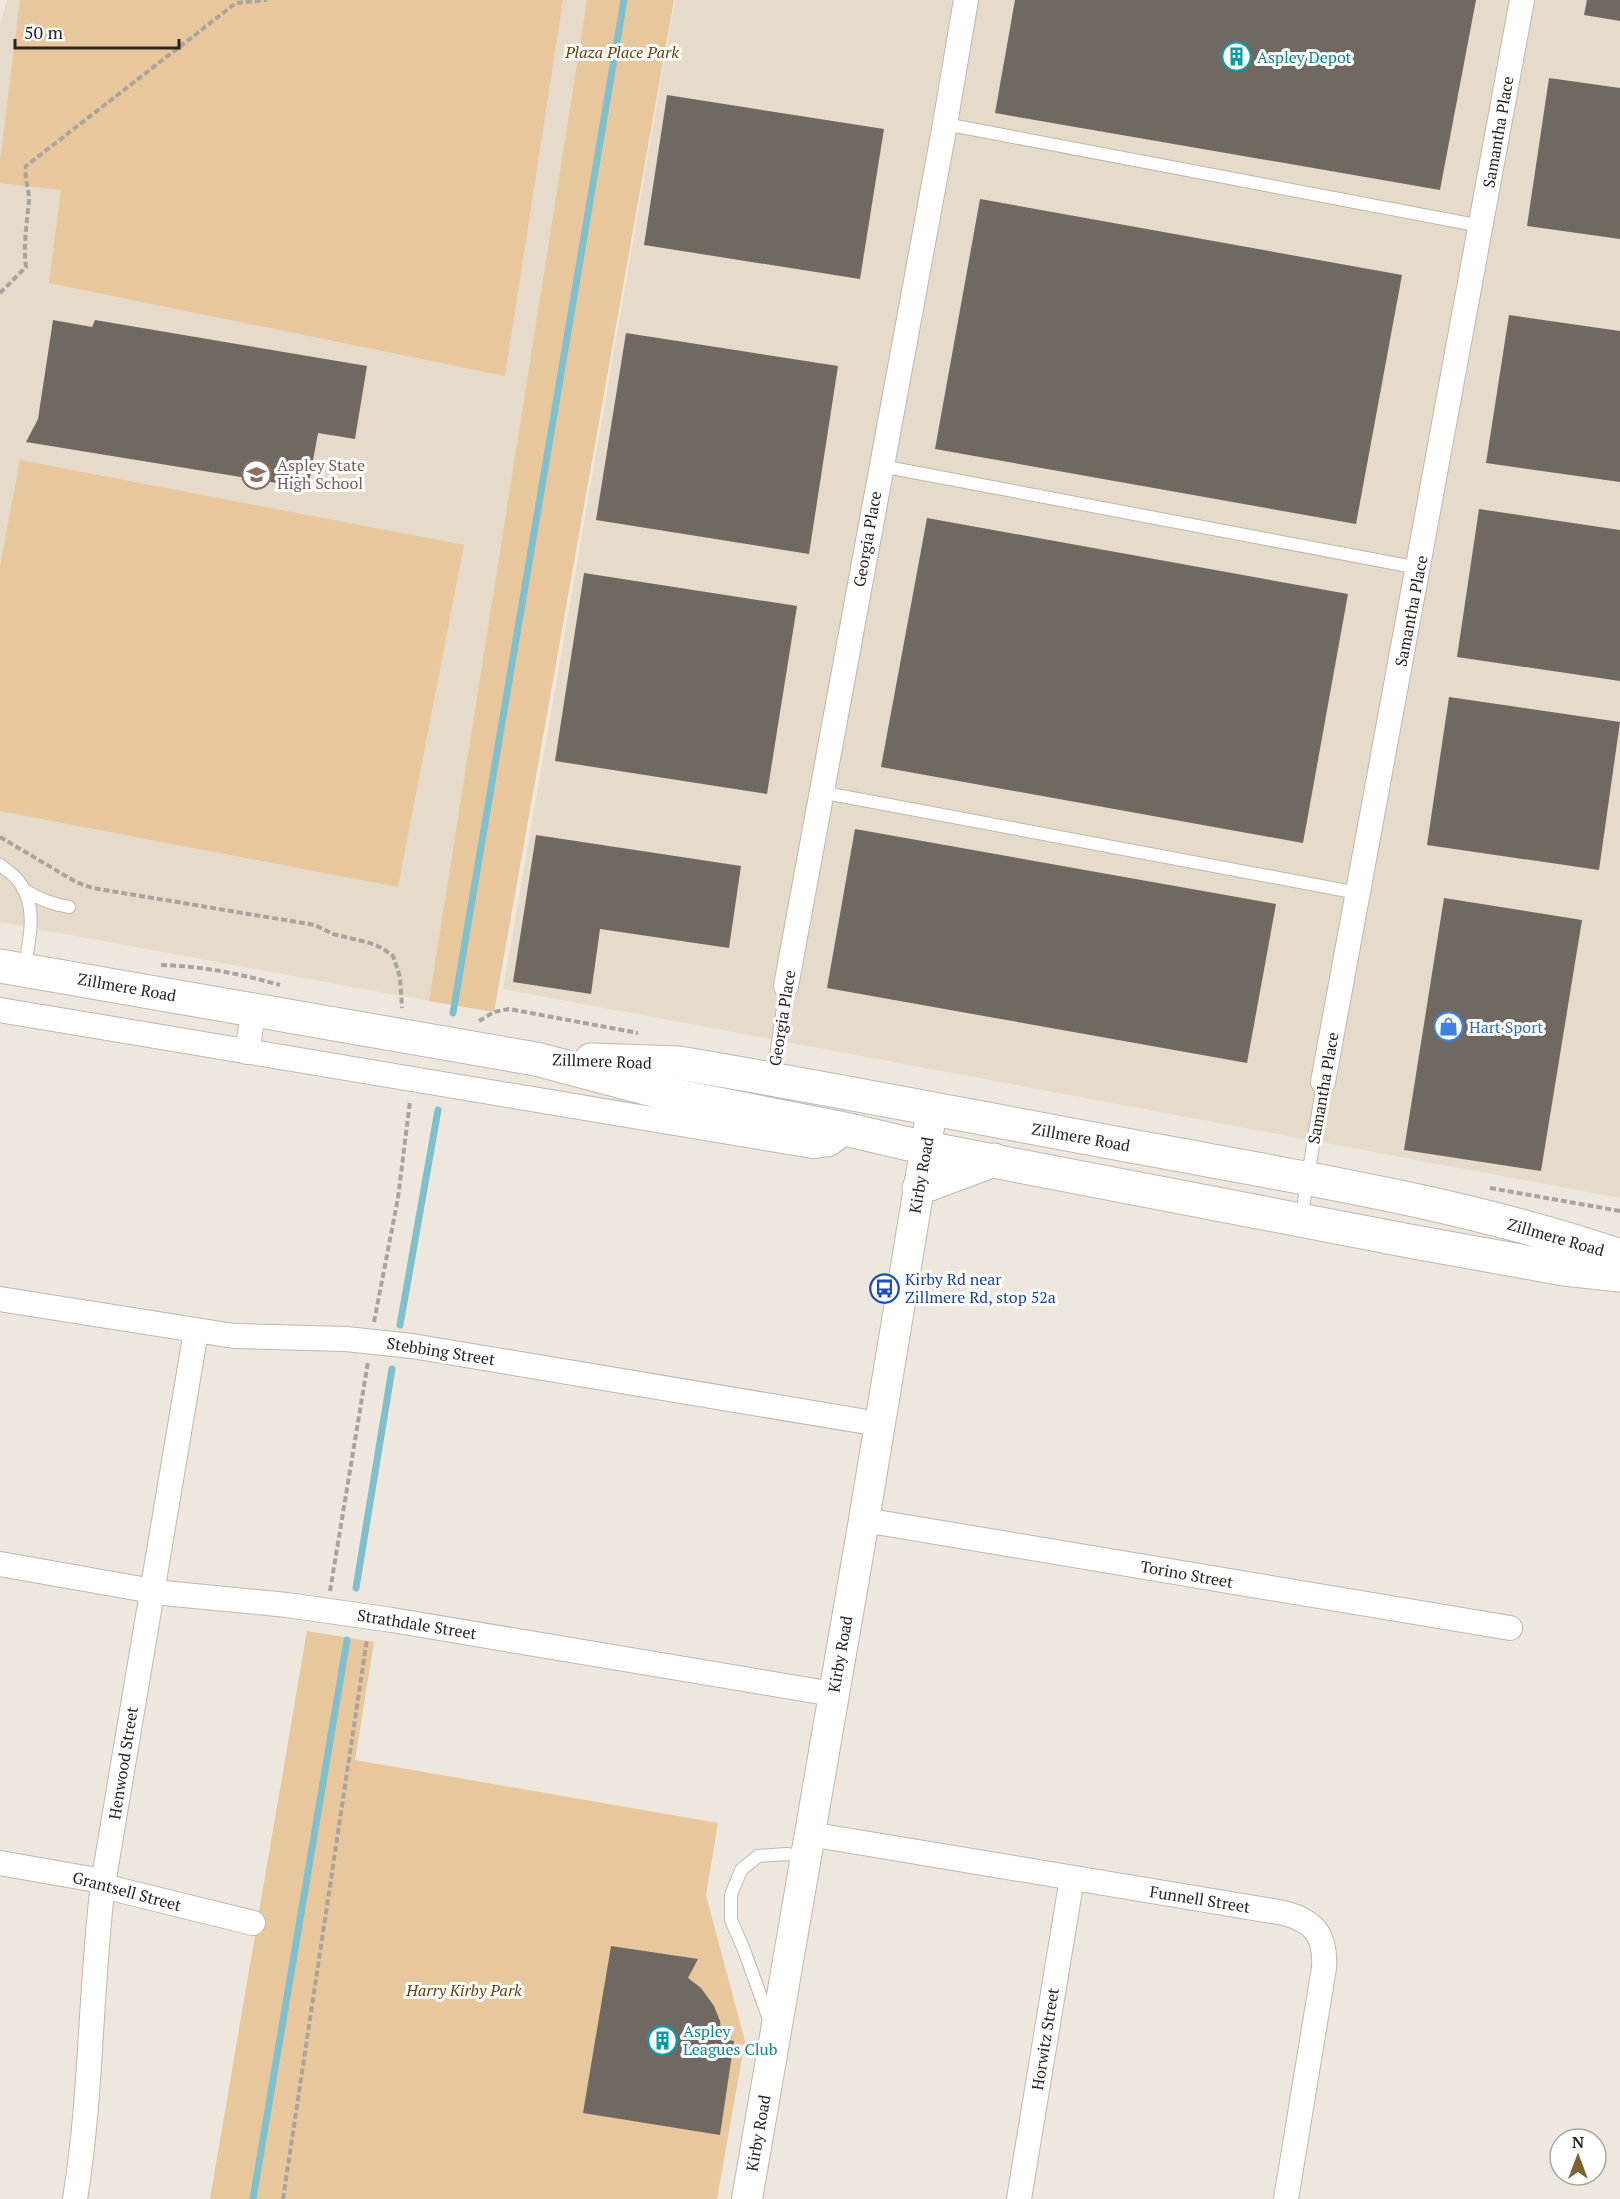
<svg xmlns="http://www.w3.org/2000/svg" width="1620" height="2199" font-family="'PT Serif',serif">
	<rect width="100%" height="100%" fill="#eee7de"/>
	<g fill="#e6dacb">
		<path d="M 7,0 L 587,0 L 429,1001 L 0,922 L 0,25 Z"/>
		<path d="M 675,0 L 1620,0 L 1620,1198 L 503,989 Z"/>
	</g>
	<g fill="#e8c79d">
		<path d="M 20,0 L 563,0 L 505,376 L 49,283 L 61,190 L 0,183 L 0,162 Z"/>
		<path d="M 587,0 L 674,0 L 494,1012 L 429,1001 Z"/>
		<path d="M 20,460 L 464,545 L 398,887 L 0,811 L 0,566 Z"/>
		<path d="M 307,1631 L 374,1642 L 355,1760 L 718,1823 L 706,1895 L 745,2041 L 717,2199 L 210,2199 Z"/>
	</g>
	<g fill="none" stroke-linecap="round" stroke-linejoin="round">
		<g stroke="#80c0cd" stroke-width="7">
			<path d="M 453,1013 L 624,0"/>
			<path d="M 400,1325 L 438,1110"/>
			<path d="M 356,1588 L 392,1369"/>
			<path d="M 253,2199 L 347,1640"/>
		</g>
	</g>
	<g fill="#706962">
		<path d="M 1015,0 L 1476,0 L 1440,190 L 995,113 Z"/>
		<path d="M 1587,0 L 1620,0 L 1620,21 L 1584,15 Z"/>
		<path d="M 1549,78 L 1620,88 L 1620,239 L 1527,226 Z"/>
		<path d="M 667,95 L 884,129 L 860,279 L 644,245 Z"/>
		<path d="M 980,199 L 1402,275 L 1356,524 L 935,449 Z"/>
		<path d="M 1509,315 L 1620,331 L 1620,482 L 1486,463 Z"/>
		<path d="M 53,320 L 92,327 L 95,320 L 367,366 L 355,439 L 318,433 L 308,488 L 26,442 L 38,419 Z"/>
		<path d="M 626,333 L 838,366 L 809,554 L 596,520 Z"/>
		<path d="M 1479,509 L 1620,530 L 1620,681 L 1457,657 Z"/>
		<path d="M 927,518 L 1348,594 L 1303,843 L 881,767 Z"/>
		<path d="M 584,573 L 797,606 L 767,794 L 555,761 Z"/>
		<path d="M 1449,697 L 1620,722 L 1599,870 L 1427,845 Z"/>
		<path d="M 855,829 L 1276,904 L 1247,1063 L 827,988 Z"/>
		<path d="M 536,835 L 741,866 L 729,948 L 600,929 L 591,994 L 513,982 Z"/>
		<path d="M 1444,898 L 1582,920 L 1541,1171 L 1404,1150 Z"/>
		<path d="M 611,1946 L 698,1959 L 688,1978 L 701,1988 L 714,2006 L 720,2021 L 722,2039 L 734,2041 L 720,2135 L 583,2113 Z"/>
	</g>
	<g fill="none" stroke-linecap="round" stroke-linejoin="round">
		<defs>
			<g id="service">
				<path d="M 945,124 L 1481,226"/>
				<path d="M 881,466 L 1419,568"/>
				<path d="M 820,792 L 1358,893"/>
				<path d="M 0,865 C 5,869 11,873 15,877 C 39,902 30,939 24,969"/>
				<path d="M 23,889 C 38,899 51,904 69,907"/>
				<path d="M 773,1078 L 786,986"/>
				<path d="M 1301,1220 L 1323,1082"/>
				<path d="M 770,2022 L 744,1950 L 731,1920 L 731,1895 L 741,1870 L 758,1856 L 786,1854 L 805,1856"/>
			</g>
			<g id="minor">
				<path d="M 786,986 L 945,124 L 966,0"/>
				<path d="M 0,1010 L 813,1146 L 829,1144 L 849,1130"/>
				<path d="M 247,1052 L 254,1008"/>
				<path d="M 1323,1082 L 1522,0"/>
				<path d="M 0,1299 L 234,1336 L 346,1339 L 412,1346 L 879,1424"/>
				<path d="M 864,1520 L 1510,1628"/>
				<path d="M 0,1564 L 164,1593 L 287,1605 L 392,1620 L 833,1694"/>
				<path d="M 809,1834 L 1284,1913 C 1315,1921 1326,1936 1324,1968 L 1286,2199"/>
				<path d="M 0,1863 L 91,1879 L 115,1889 L 253,1923"/>
				<path d="M 75,2199 C 92,2095 90,1989 103,1884 L 196,1331"/>
				<path d="M 1019,2199 L 1072,1878"/>
			</g>
			<path id="tertiary" d="M 747,2199 L 864,1520 L 932,1109"/>
			<g id="secondary">
				<path d="M 0,966 L 536,1059 L 672,1095 L 849,1130 L 926,1148 L 1409,1241 L 1564,1269 L 1620,1275"/>
				<path d="M 591,1060 L 679,1063 C 840,1090 999,1122 1159,1151 C 1314,1180 1470,1205 1620,1256"/>
				<path d="M 919,1188 L 994,1160"/>
			</g>
		</defs>
		<use href="#service" stroke="#beb7af" stroke-width="14"/>
		<use href="#minor" stroke="#beb7af" stroke-width="26"/>
		<use href="#tertiary" stroke="#beb7af" stroke-width="32"/>
		<use href="#secondary" stroke="#beb7af" stroke-width="35"/>
		<g stroke="#a9a39c" stroke-width="4" stroke-dasharray="6 3" stroke-linecap="butt">
			<path d="M 0,293 L 26,267 C 23,244 27,223 29,200 C 29,188 24,178 26,166 L 236,3 L 267,0"/>
			<path d="M 0,837 L 76,882 L 93,888 L 315,925 L 333,934 L 370,943 L 382,948 L 393,956 L 400,977 L 402,1008"/>
			<path d="M 161,965 C 202,966 241,974 280,985"/>
			<path d="M 479,1021 L 494,1012 L 509,1009 L 638,1033"/>
			<path d="M 1490,1188 L 1620,1211"/>
			<path d="M 374,1322 L 398,1198 L 410,1101"/>
			<path d="M 330,1591 L 368,1362"/>
			<path d="M 283,2199 L 367,1639"/>
		</g>
		<use href="#service" stroke="#fff" stroke-width="12"/>
		<use href="#minor" stroke="#fff" stroke-width="24"/>
		<use href="#tertiary" stroke="#fff" stroke-width="30"/>
		<use href="#secondary" stroke="#fff" stroke-width="33"/>
	</g>
	<defs>
		<symbol id="building-ring" viewBox="-11 -11 22 22"><circle r="9.5" fill="#fff" stroke="#0f9aa8" stroke-width="1.5"/><path d="M-4-6H4V6H1V3H-1V6H-4ZM-2.5-4.3h1.7v1.8h-1.7ZM.8-4.3h1.7v1.8H.8ZM-2.5-1h1.7V.8h-1.7ZM.8-1h1.7V.8H.8Z" fill="#0f9aa8"/></symbol>
		<symbol id="school-ring" viewBox="-11 -11 22 22"><circle r="9.5" fill="#fff" stroke="#8d6e63" stroke-width="1.5"/><path d="M0-5L7-2L0 1L-7-2ZM-4 1L0 2.5L4 1V4Q0 6-4 4Z" fill="#8d6e63"/></symbol>
		<symbol id="shop-ring" viewBox="-11 -11 22 22"><circle r="9.5" fill="#fff" stroke="#3f7fe0" stroke-width="1.5"/><path d="M-5-2.5h2.3a2.7 3.5 0 0 1 5.4 0H5L5.5 6h-11ZM-1.5-2.5h3a1.5 2.3 0 0 0-3 0Z" fill="#3f7fe0"/></symbol>
		<symbol id="bus-ring" viewBox="-11 -11 22 22"><circle r="9.5" fill="#fff" stroke="#1a4fb4" stroke-width="1.5"/><path d="M-5-6H5V4H4V6H2V4H-2V6H-4V4H-5ZM-3.5-4V0h7V-4ZM-3.5 1.2v1.5H-2V1.2ZM2 1.2v1.5H3.5V1.2Z" fill="#1a4fb4"/></symbol>
	</defs>
	<g fill-rule="evenodd">
		<use href="#building-ring" x="1220" y="40" width="33" height="33"/>
		<use href="#school-ring" x="240" y="458" width="33" height="33"/>
		<use href="#shop-ring" x="1432" y="1010" width="33" height="33"/>
		<use href="#bus-ring" x="868" y="1272" width="33" height="33"/>
		<use href="#building-ring" x="646" y="2024" width="33" height="33"/>
	</g>
	<g text-anchor="middle" stroke-width="6" stroke-linejoin="round" paint-order="stroke">
		<g font-size="16" font-style="italic" fill="#644411" stroke="#fff">
			<text x="622" y="58">Plaza Place Park</text>
			<text x="464" y="1996">Harry Kirby Park</text>
		</g>
		<g font-size="16" fill="#0d838f" stroke="#fff" text-anchor="start">
			<text x="1257" y="63">Aspley Depot</text>
			<text x="683" y="2037">Aspley<tspan x="683" dy="18">Leagues Club</tspan></text>
		</g>
		<g font-size="16" fill="#282522" stroke="#fff">
			<text transform="translate(1498 132) rotate(-80)" y="6">Samantha Place</text>
			<text transform="translate(867 539) rotate(-80)" y="6">Georgia Place</text>
			<text transform="translate(1411 611) rotate(-79)" y="6">Samantha Place</text>
			<text transform="translate(127 987) rotate(10)" y="6">Zillmere Road</text>
			<text transform="translate(782 1018) rotate(-81)" y="6">Georgia Place</text>
			<text transform="translate(602 1061) rotate(2)" y="6">Zillmere Road</text>
			<text transform="translate(1323 1088) rotate(-80)" y="6">Samantha Place</text>
			<text transform="translate(1081 1137) rotate(10)" y="6">Zillmere Road</text>
			<text transform="translate(921 1175) rotate(-80)" y="6">Kirby Road</text>
			<text transform="translate(1556 1237) rotate(16)" y="6">Zillmere Road</text>
			<text transform="translate(441 1351) rotate(9)" y="6">Stebbing Street</text>
			<text transform="translate(1187 1574) rotate(10)" y="6">Torino Street</text>
			<text transform="translate(417 1624) rotate(9)" y="6">Strathdale Street</text>
			<text transform="translate(840 1654) rotate(-80)" y="6">Kirby Road</text>
			<text transform="translate(123 1763) rotate(-81)" y="6">Henwood Street</text>
			<text transform="translate(127 1891) rotate(15)" y="6">Grantsell Street</text>
			<text transform="translate(1200 1899) rotate(9)" y="6">Funnell Street</text>
			<text transform="translate(1045 2039) rotate(-81)" y="6">Horwitz Street</text>
			<text transform="translate(758 2133) rotate(-80)" y="6">Kirby Road</text>
		</g>
		<g font-size="16" fill="#785e54" stroke="#fff" text-anchor="start">
			<text x="277" y="471">Aspley State<tspan x="277" dy="18">High School</tspan></text>
		</g>
		<g font-size="16" fill="#366cbe" stroke="#fff" text-anchor="start">
			<text x="1469" y="1033">Hart Sport</text>
		</g>
		<g font-size="16" fill="#164399" stroke="#fff" text-anchor="start">
			<text x="905" y="1285">Kirby Rd near<tspan x="905" dy="18">Zillmere Rd, stop 52a</tspan></text>
		</g>
	</g>
	<g transform="translate(1578 2157)"><circle r="28" fill="#ffffff" stroke="#a9a8a7" stroke-width="1.5"/>
	<path d="M0-4.5L10 22L0 15L-10 22Z" fill="#7b6334"/>
	<text y="-9" font-size="16" font-weight="bold" text-anchor="middle" fill="#282522">N</text>
	</g>
	<path d="M15 39v9h164v-9" fill="none" stroke="#282522" stroke-width="3"/>
	<text x="24" y="39" font-size="18" fill="#282522" stroke="#ffffff" stroke-width="4.5" paint-order="stroke">50 m</text>
</svg>
